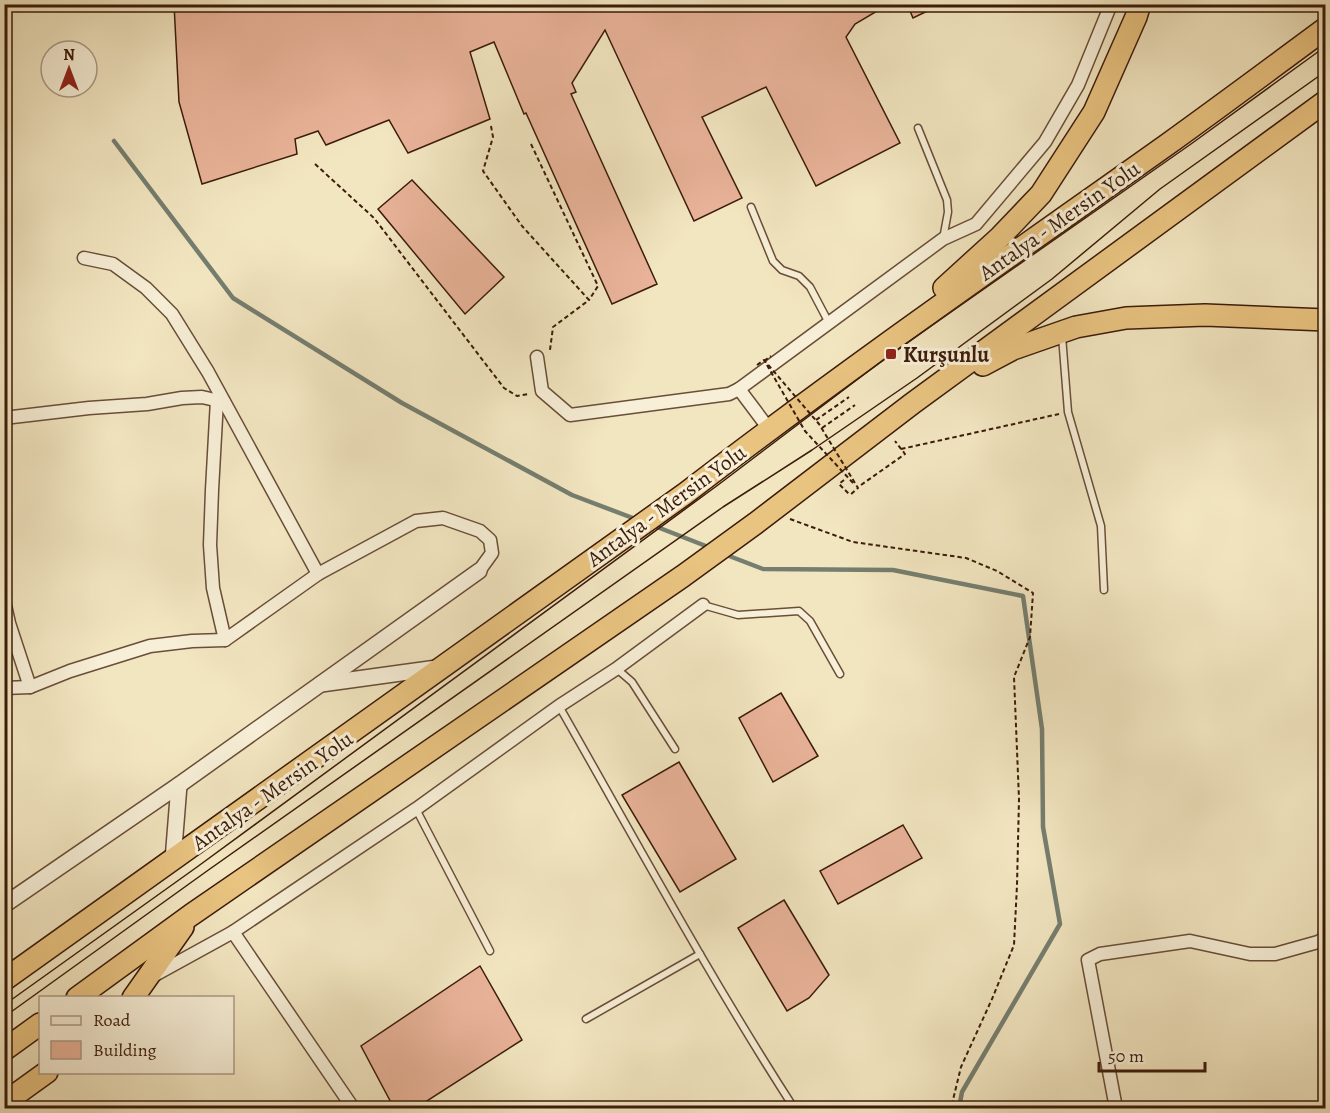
<svg xmlns="http://www.w3.org/2000/svg" width="1330" height="1113" font-family="Alegreya,serif">
	<rect width="100%" height="100%" fill="#f2e6c1"/>
	<filter id="stains"><feTurbulence type="fractalNoise" baseFrequency=".00333" numOctaves="4"/><feColorMatrix values="0 0 0 0 .2 0 0 0 0 .09 0 0 0 0 .02 0 0 0 .5 -.17"/></filter>
	<radialGradient id="worn" r=".72"><stop offset=".6" stop-color="#630" stop-opacity="0"/><stop offset="1" stop-color="#630" stop-opacity=".3"/></radialGradient>
	<g fill="none" stroke-linecap="round" stroke-linejoin="round">
		<g stroke="#757e6f" stroke-width="4.5">
			<path d="M 114,141 L 233,298 L 402,403 L 572,495 L 638,520"/>
			<path d="M 652,525 L 711,548"/>
			<path d="M 724,554 L 763,569 L 893,570 L 1023,596 L 1042,729 L 1043,827 L 1060,924 L 962,1092 L 959,1108"/>
		</g>
	</g>
	<g fill="#e9b399" stroke="#3b1b0a" stroke-width="1.5">
		<path d="M 174,4 L 889,4 L 855,24 L 846,37 L 900,143 L 816,186 L 766,87 L 702,117 L 742,198 L 694,221 L 605,30 L 572,83 L 576,92 L 571,94 L 657,284 L 612,304 L 526,113 L 524,114 L 494,42 L 470,52 L 490,119 L 408,153 L 389,120 L 326,145 L 318,131 L 295,139 L 297,154 L 202,184 L 179,102 Z"/>
		<path d="M 907,4 L 942,4 L 913,18 Z"/>
		<path d="M 412,180 L 504,277 L 465,314 L 378,209 Z"/>
		<path d="M 781,693 L 818,756 L 773,782 L 739,718 Z"/>
		<path d="M 679,762 L 736,859 L 680,892 L 622,795 Z"/>
		<path d="M 903,825 L 922,858 L 838,904 L 820,871 Z"/>
		<path d="M 784,900 L 829,975 L 809,998 L 787,1011 L 738,928 Z"/>
		<path d="M 480,966 L 522,1040 L 416,1108 L 394,1108 L 361,1046 Z"/>
	</g>
	<g fill="none" stroke-linecap="round" stroke-linejoin="round">
		<defs>
			<g id="service">
				<path d="M 918,128 L 947,200 L 948,212 L 943,239"/>
				<path d="M 751,207 L 773,261 L 782,270 L 799,276 L 810,287 L 829,323"/>
				<path d="M 1062,336 L 1068,412 L 1101,526 L 1104,590"/>
				<path d="M 703,605 L 738,615 L 799,611 L 810,621 L 840,674"/>
				<path d="M 617,669 L 632,682 L 675,749"/>
				<path d="M 559,706 C 636,841 710,978 794,1108"/>
				<path d="M 416,809 L 490,951"/>
				<path d="M 586,1019 L 700,954"/>
			</g>
			<g id="minor">
				<path d="M 84,258 L 113,264 L 146,288 L 172,314 L 208,372 L 318,574"/>
				<path d="M 537,357 L 542,391 L 570,415 L 729,394 L 739,389 L 943,239 L 976,224 L 1045,142 L 1078,85 L 1111,4"/>
				<path d="M 739,389 L 769,429"/>
				<path d="M 217,400 L 212,490 L 210,545 L 213,588 L 225,640"/>
				<path d="M 4,418 L 89,408 L 147,404 L 182,398 L 202,397 L 224,402"/>
				<path d="M 4,601 L 9,623 L 30,687"/>
				<path d="M 4,688 L 30,687 L 70,671 L 150,646 L 192,641 L 225,640 L 318,574 L 416,521 L 443,518 L 480,531 L 490,540 L 492,553 L 479,571"/>
				<path d="M 233,932 L 353,1108"/>
				<path d="M 153,976 L 233,932 L 416,809 L 559,706 L 616,669 L 703,605"/>
				<path d="M 1116,1108 L 1088,960 L 1100,954 L 1190,941 L 1250,954 L 1275,954 L 1318,942 L 1326,937"/>
			</g>
			<g id="tertiary">
				<path d="M 321,684 L 437,668"/>
				<path d="M 173,860 L 179,785"/>
				<path d="M 4,905 L 179,785 L 479,571"/>
			</g>
			<g id="trunk">
				<path d="M 944,288 L 1000,237 L 1041,194 L 1094,112 L 1136,17 L 1140,4"/>
				<path d="M 983,365 L 1013,349 L 1076,327 L 1126,318 L 1205,315 L 1326,320"/>
				<path d="M 4,980 L 686,493 C 843,372 1006,259 1168,144 C 1221,106 1273,67 1326,28"/>
				<path d="M 77,998 L 191,915 L 683,576 L 756,523 L 913,403 L 1326,101"/>
				<path d="M 133,998 L 183,927"/>
				<path d="M 4,1050 L 40,1024"/>
				<path d="M 4,1103 L 47,1072"/>
			</g>
		</defs>
		<use href="#service" stroke="#694e38" stroke-width="9"/>
		<use href="#minor" stroke="#694e38" stroke-width="15"/>
		<use href="#tertiary" stroke="#694e38" stroke-width="18"/>
		<use href="#trunk" stroke="#3b1b0a" stroke-width="24"/>
		<g stroke="#3b1b0a" stroke-width="2" stroke-dasharray="4.5 3" stroke-linecap="butt">
			<path d="M 491,126 L 493,137 L 483,171 L 522,226 L 589,300 L 553,327 L 550,350 L 549,350"/>
			<path d="M 531,144 L 598,286 L 589,300"/>
			<path d="M 315,164 L 374,218 L 504,388 L 517,396 L 529,394"/>
			<path d="M 816,420 L 849,397"/>
			<path d="M 822,428 L 855,405"/>
			<path d="M 901,449 L 1059,414"/>
			<path d="M 844,480 L 839,484 L 850,495"/>
			<path d="M 861,485 L 905,454 L 895,441"/>
			<path d="M 790,519 L 853,542 L 966,558 L 997,571 L 1033,593 L 1030,637 L 1014,677 L 1019,799 L 1017,885 L 1014,945 L 992,999 L 961,1067 L 951,1108"/>
		</g>
		<use href="#service" stroke="#f7efd7" stroke-width="6"/>
		<use href="#minor" stroke="#f7efd7" stroke-width="12"/>
		<use href="#tertiary" stroke="#f7efd7" stroke-width="15"/>
		<use href="#trunk" stroke="#e9c380" stroke-width="21"/>
		<g stroke="#3b1b0a" stroke-width="1.5">
			<path d="M 4,1005 L 197,867 L 718,485 L 891,354 L 1191,144 L 1326,46"/>
			<path d="M 4,1017 L 207,871 L 723,507 L 812,450 L 917,378 L 1052,279 L 1160,189 L 1326,71"/>
		</g>
		<g stroke="#3b1b0a" stroke-width="2" stroke-dasharray="4.5 3" stroke-linecap="butt">
			<path d="M 764,361 L 771,356"/>
			<path d="M 757,365 L 764,360 L 819,424 L 858,488 L 850,495"/>
			<path d="M 767,365 L 805,431 L 854,484"/>
		</g>
	</g>
	<rect fill="#8f2418" stroke="#f7efd7" stroke-width="2" x="885" y="348" width="12" height="12" rx="3"/>
	<g text-anchor="middle" stroke-width="6" stroke-linejoin="round" paint-order="stroke">
		<g font-size="22" fill="#3b1b0a" stroke="#f7efd7">
			<text transform="translate(1059 220) rotate(-35)" y="8">Antalya - Mersin Yolu</text>
			<text transform="translate(666 505) rotate(-36)" y="8">Antalya - Mersin Yolu</text>
			<text transform="translate(272 790) rotate(-35)" y="8">Antalya - Mersin Yolu</text>
		</g>
		<g font-size="22" font-weight="bold" fill="#3b1b0a" stroke="#f7efd7" text-anchor="start">
			<text x="903" y="362">Kurşunlu</text>
		</g>
	</g>
	<rect width="1330" height="1113" fill="none" stroke="#f2e6c1" stroke-width="24"/>
	<rect x="6" y="6" width="1318" height="1101" fill="none" stroke="#3b1b0a" stroke-width="3"/>
	<rect x="12" y="12" width="1306" height="1089" fill="none" stroke="#3b1b0a" stroke-width="1.5"/>
	<rect x="39" y="996" width="195" height="78" fill="#f7efd7" stroke="#ac9a85" stroke-width="1.5"/>
	<rect x="51" y="1016" width="30" height="9" fill="#f7efd7" stroke="#ac9a85" stroke-width="1.5"/>
	<text x="93" y="1026" font-size="18" fill="#3b1b0a">Road</text>
	<rect x="51" y="1041" width="30" height="18" fill="#e9b399" stroke="#ac9a85" stroke-width="1.5"/>
	<text x="93" y="1056" font-size="18" fill="#3b1b0a">Building</text>
	<g transform="translate(69 69)"><circle r="28" fill="#f7efd7" stroke="#ac9a85" stroke-width="1.5"/>
	<path d="M0-4.5L10 22L0 15L-10 22Z" fill="#8f2418"/>
	<text y="-9" font-size="16" font-weight="bold" text-anchor="middle" fill="#3b1b0a">N</text>
	</g>
	<path d="M1099 1062v9h106v-9" fill="none" stroke="#3b1b0a" stroke-width="3"/>
	<text x="1108" y="1062" font-size="18" fill="#3b1b0a" stroke="#f7efd7" stroke-width="4.5" paint-order="stroke">50 m</text>
	<rect width="100%" height="100%" filter="url(#stains)"/>
	<rect width="100%" height="100%" fill="url(#worn)"/>
</svg>
